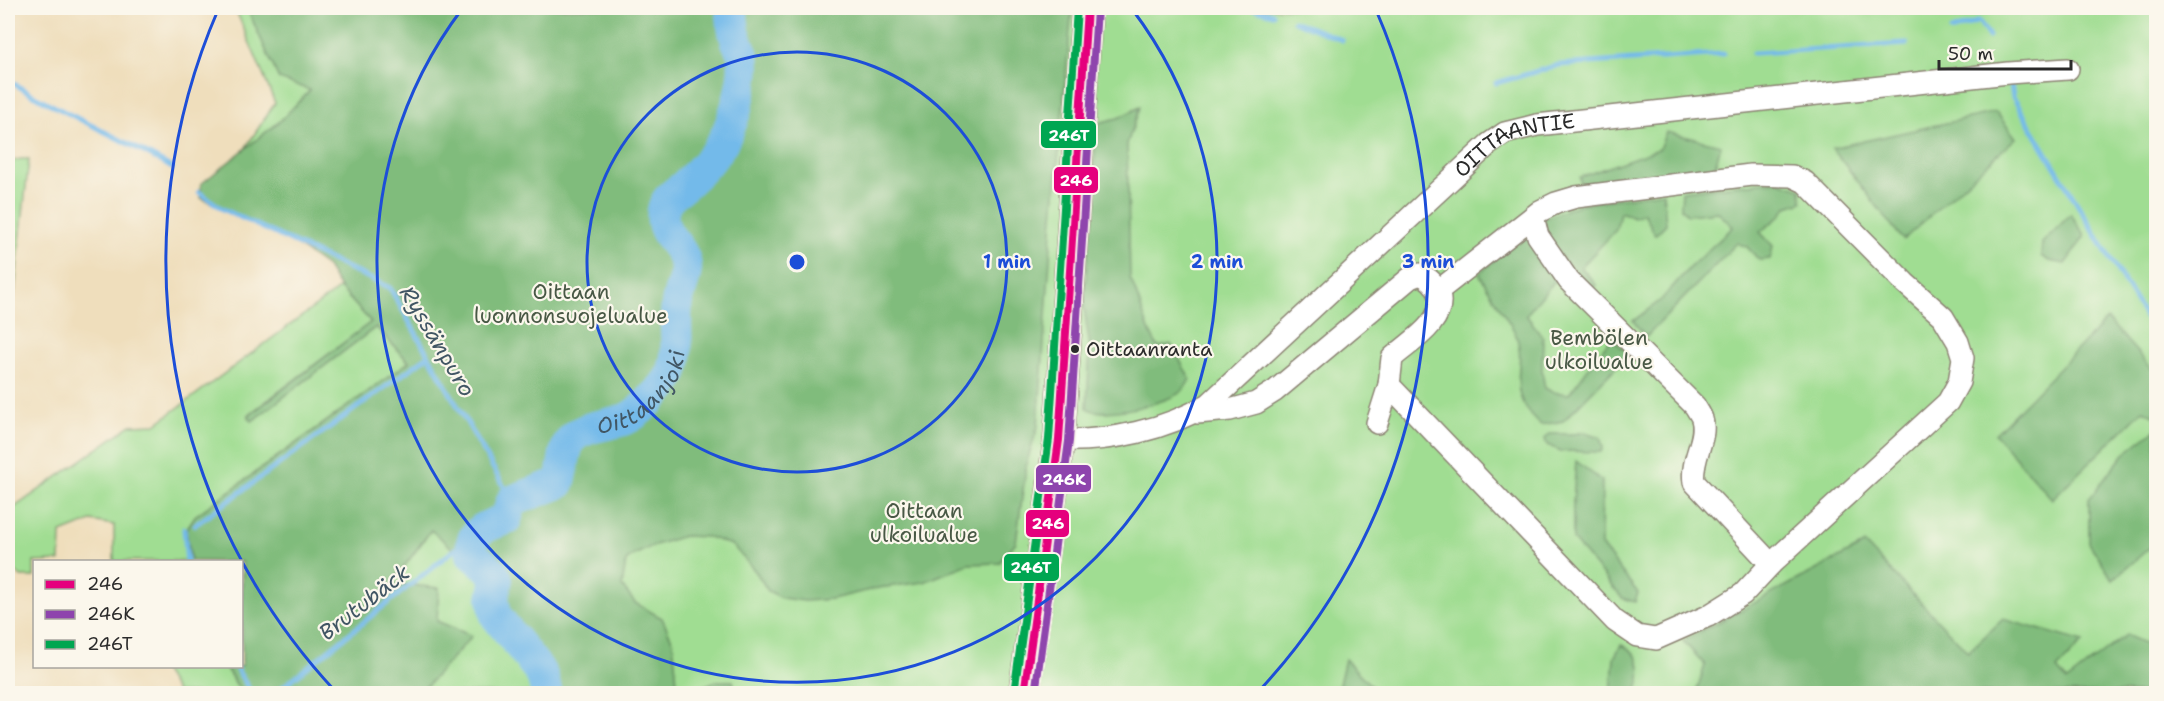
<svg xmlns="http://www.w3.org/2000/svg" width="2164" height="701" font-family="'Shantell Sans',sans-serif">
	<rect width="100%" height="100%" fill="#fbf7ec"/>
	<filter id="ink" filterUnits="userSpaceOnUse"><feTurbulence type="fractalNoise" baseFrequency=".0167" numOctaves="2"/><feDisplacementMap in="SourceGraphic" scale="12" xChannelSelector="R" yChannelSelector="G"/><feConvolveMatrix kernelMatrix="1 2 1 2 8 2 1 2 1" color-interpolation-filters="sRGB"/></filter>
	<filter id="wash" filterUnits="userSpaceOnUse"><feTurbulence type="fractalNoise" baseFrequency=".008" numOctaves="4" result="noise"/><feDisplacementMap in="SourceGraphic" scale="24" xChannelSelector="R" yChannelSelector="G"/><feGaussianBlur stdDeviation="1.35" result="paint"/><feColorMatrix in="noise" values="0 0 0 0 0 0 0 0 0 0 0 0 0 0 0 0 0 1.4 0 .05"/><feComposite in="paint" operator="in"/></filter>
	<g filter="url(#wash)">
		<rect width="100%" height="100%" fill="#efdebc"/>
		<g fill="#a0dd92" stroke="#66845e" stroke-width="1.5">
			<path d="M 235,8 L 247,8 L 279,79 L 752,8 L 2156,8 L 2156,693 L 556,694 L 545,659 L 502,623 L 547,687 L 548,693 L 422,693 L 436,621 L 391,584 L 431,530 L 466,559 L 504,515 L 299,102 L 280,121 L 244,150 L 275,103 Z"/>
			<path d="M 21,159 L 29,159 L 14,296 L 8,301 L 8,162 Z"/>
			<path d="M 340,288 L 371,322 L 248,415 L 252,421 L 376,327 L 409,362 L 195,516 L 186,530 L 191,561 L 114,561 L 114,525 L 91,521 L 61,533 L 60,561 L 34,562 L 34,577 L 21,577 L 8,563 L 8,512 L 131,425 L 156,424 Z"/>
			<path d="M 161,667 L 225,667 L 242,693 L 177,693 Z"/>
		</g>
		<g fill="#80bc7c" stroke="#567454" stroke-width="1.5">
			<path d="M 247,8 L 1072,8 L 1053,217 L 1038,426 L 1027,461 L 1016,542 L 999,563 L 968,564 L 924,582 L 878,588 L 832,599 L 805,601 L 782,598 L 768,591 L 756,572 L 732,545 L 708,537 L 684,536 L 655,545 L 634,555 L 626,561 L 622,586 L 635,603 L 662,618 L 673,642 L 678,693 L 548,694 L 543,678 L 496,616 L 493,607 L 494,593 L 512,577 L 494,559 L 466,560 L 431,530 L 392,583 L 439,588 L 437,621 L 472,636 L 422,691 L 422,693 L 242,693 L 225,667 L 242,666 L 242,562 L 191,561 L 186,530 L 195,516 L 409,362 L 376,327 L 252,421 L 248,416 L 371,322 L 340,288 L 327,267 L 285,237 L 201,198 L 201,184 L 280,121 L 310,90 L 279,79 Z"/>
			<path d="M 1140,107 L 1127,144 L 1130,278 C 1141,301 1144,326 1158,347 L 1171,344 L 1190,379 C 1188,383 1185,388 1182,391 C 1169,403 1101,419 1087,408 L 1090,347 L 1084,307 L 1097,123 L 1118,118 Z"/>
			<path d="M 1996,112 L 2016,138 L 1903,240 L 1832,148 Z"/>
			<path d="M 1666,132 L 1721,145 L 1713,174 L 1581,191 L 1580,177 L 1659,149 Z"/>
			<path d="M 1777,181 L 1801,189 L 1802,202 L 1787,207 L 1780,216 L 1760,232 L 1773,246 L 1770,259 L 1759,260 L 1747,247 L 1737,243 L 1646,337 L 1633,321 L 1661,300 L 1689,268 L 1733,227 L 1718,212 L 1687,215 L 1681,208 L 1682,191 Z"/>
			<path d="M 1663,192 L 1666,224 L 1655,235 L 1644,213 L 1634,217 L 1620,212 L 1616,230 L 1581,267 L 1596,285 L 1589,292 L 1545,236 L 1542,219 L 1581,204 Z"/>
			<path d="M 2071,214 L 2085,236 L 2065,264 L 2049,261 L 2041,256 L 2042,243 Z"/>
			<path d="M 1527,231 L 1535,250 L 1558,277 L 1526,315 L 1543,337 L 1542,372 L 1545,388 L 1552,392 L 1569,394 L 1611,338 L 1629,354 L 1563,421 L 1541,425 C 1500,389 1530,370 1515,332 L 1479,274 Z"/>
			<path d="M 2107,319 L 2156,373 L 2156,416 L 2143,410 L 2052,499 L 1995,434 Z"/>
			<path d="M 2156,429 L 2156,544 L 2148,549 L 2113,580 L 2089,543 L 2089,499 L 2124,454 Z"/>
			<path d="M 1585,432 L 1600,437 L 1603,447 L 1601,452 L 1561,451 L 1547,445 L 1545,439 L 1549,434 L 1574,434 Z"/>
			<path d="M 1576,461 L 1602,481 L 1601,545 L 1638,593 L 1635,602 L 1622,598 L 1573,540 L 1573,501 Z"/>
			<path d="M 1865,544 L 1968,652 L 2003,619 L 2083,642 L 2057,669 L 2067,681 L 2126,635 L 2156,648 L 2156,693 L 1696,693 L 1705,665 L 1683,641 Z"/>
			<path d="M 1621,645 C 1642,652 1645,675 1635,693 L 1611,693 L 1614,658 Z"/>
			<path d="M 1345,659 L 1378,693 L 1337,693 Z"/>
			<path d="M 716,681 L 733,681 L 736,693 L 694,693 L 696,689 Z"/>
		</g>
		<g fill="none" stroke-linecap="round" stroke-linejoin="round">
			<g stroke="#73baea" stroke-width="5">
				<path d="M 1252,8 L 1273,14"/>
				<path d="M 1294,21 L 1342,40"/>
				<path d="M 1951,31 L 1979,21 L 1989,37"/>
				<path d="M 1753,53 L 1907,44"/>
				<path d="M 8,80 C 60,113 119,136 172,168"/>
				<path d="M 1496,83 L 1559,65 L 1723,54"/>
				<path d="M 2011,85 L 2013,97 L 2156,335"/>
				<path d="M 199,192 L 223,209 L 390,288 L 512,501"/>
				<path d="M 195,525 L 428,356"/>
				<path d="M 184,529 L 187,562"/>
				<path d="M 235,666 L 252,694"/>
				<path d="M 275,693 L 449,554 L 472,538"/>
			</g>
			<path stroke="#73baea" stroke-width="32" id="s1" d="M 547,694 L 543,678 L 538,669 L 496,616 L 493,598 L 497,579 L 491,570 L 472,554 C 468,530 488,526 506,519 L 512,501 L 559,483 C 565,469 562,452 571,440 C 585,423 612,427 630,417 C 642,410 664,388 671,375 C 682,352 672,323 678,299 C 680,289 686,277 686,268 C 685,245 659,237 663,211 C 665,197 677,192 686,184 C 699,172 716,155 724,139 C 734,120 747,77 743,56 C 742,50 738,45 736,39 C 733,29 732,18 732,8"/>
		</g>
	</g>
	<g filter="url(#ink)">
		<g fill="none" stroke-linecap="round" stroke-linejoin="round">
			<defs>
				<g id="minor">
					<path d="M 1533,217 L 1538,236 L 1569,281 L 1695,406 C 1697,410 1701,415 1702,419 C 1708,438 1690,460 1694,482 L 1771,564"/>
					<path d="M 1389,385 L 1615,621 L 1637,636 L 1656,639 L 1708,616 L 1743,594 L 1771,564 L 1948,402 L 1959,382 L 1963,358 L 1958,342 L 1943,317 L 1905,283 L 1805,182 L 1792,176 L 1751,175 L 1576,197 L 1556,203 L 1540,211 L 1438,291"/>
					<path d="M 1197,413 L 1230,410 L 1256,403 L 1275,391 L 1410,278 L 1420,274 C 1429,278 1436,284 1439,294 C 1447,321 1410,342 1392,358 L 1389,385 L 1377,423"/>
					<path id="s2" d="M 1059,440 C 1110,442 1165,430 1209,404 L 1489,144 L 1505,133 L 1537,125 L 2008,73 L 2068,69"/>
				</g>
				<path id="secondary" d="M 1024,694 L 1059,440 L 1087,8"/>
			</defs>
			<use href="#minor" stroke="#8d8474" stroke-width="24"/>
			<use href="#secondary" stroke="#8d8474" stroke-width="33"/>
			<use href="#minor" stroke="#fff" stroke-width="21"/>
			<use href="#secondary" stroke="#fbe5cf" stroke-width="30"/>
			<defs>
				<path id="bus-1" d="M 1024,694 L 1059,440 L 1087,8"/>
				<path id="bus-2" d="M 1035,694 L 1069,441 L 1097,9"/>
				<path id="bus-3" d="M 1014,693 L 1049,439 L 1077,8"/>
			</defs>
			<use href="#bus-1" stroke="#fbf7ec" stroke-width="12"/>
			<use href="#bus-2" stroke="#fbf7ec" stroke-width="12"/>
			<use href="#bus-3" stroke="#fbf7ec" stroke-width="12"/>
			<use href="#bus-1" stroke="#e5007d" stroke-width="8"/>
			<use href="#bus-2" stroke="#8e44ad" stroke-width="8"/>
			<use href="#bus-3" stroke="#00a651" stroke-width="8"/>
		</g>
	</g>
	<g fill="none" stroke="#1d4ed8" stroke-width="3">
		<circle cx="797" cy="262" r="210"/>
		<path d="M1132 9A420 420 0 1 1 462 9"/>
		<path d="M336 692A631 631 0 0 1 218 10M1376 10A631 631 0 0 1 1258 692"/>
	</g>
	<circle fill="#2b2b2b" stroke="#fbf7ec" stroke-width="2" cx="1075" cy="349" r="5"/>
	<g text-anchor="middle" stroke-width="4.5" stroke-linejoin="round" paint-order="stroke">
		<g font-size="20" fill="#2b2b2b" stroke="#fbf7ec" text-anchor="start">
			<text x="1086" y="356">Oittaanranta</text>
		</g>
		<g font-size="21" fill="#2b2b2b" stroke="#fbf7ec">
			<text dy="7" stroke="none"><textPath href="#s2" startOffset="562">OITTAANTIE</textPath></text>
		</g>
		<g font-size="21" fill="#485845" stroke="#fbf7ec">
			<text x="571" y="299">Oittaan<tspan x="571" dy="24">luonnonsuojelualue</tspan></text>
			<text x="1599" y="345">Bembölen<tspan x="1599" dy="24">ulkoilualue</tspan></text>
			<text x="924" y="518">Oittaan<tspan x="924" dy="24">ulkoilualue</tspan></text>
		</g>
		<g font-size="22" font-style="italic" fill="#415664" stroke="#fbf7ec">
			<text transform="translate(438 341) rotate(59)" y="8">Ryssänpuro</text>
			<text dy="8" stroke="none"><textPath href="#s1" startOffset="426">Oittaanjoki</textPath></text>
			<text transform="translate(364 602) rotate(-38)" y="8">Brutubäck</text>
		</g>
	</g>
	<circle cx="797" cy="262" r="9" fill="#1d4ed8" stroke="#fbf7ec" stroke-width="3"/>
	<g font-size="18" text-anchor="middle" font-weight="bold" fill="#1d4ed8" stroke="#fbf7ec" stroke-width="4.5" stroke-linejoin="round" paint-order="stroke">
		<text x="1007" y="268">1 min</text>
		<text x="1217" y="268">2 min</text>
		<text x="1428" y="268">3 min</text>
	</g>
	<g stroke="#fbf7ec" stroke-width="2">
		<rect x="1040" y="120" width="57" height="29" rx="6" fill="#00a651"/>
		<rect x="1053" y="166" width="46" height="28" rx="6" fill="#e5007d"/>
		<rect x="1035" y="464" width="57" height="29" rx="6" fill="#8e44ad"/>
		<rect x="1025" y="509" width="45" height="29" rx="6" fill="#e5007d"/>
		<rect x="1003" y="553" width="57" height="29" rx="6" fill="#00a651"/>
	</g>
	<g font-size="16" text-anchor="middle" font-weight="bold" fill="#fff">
		<text x="1069" y="141">246T</text>
		<text x="1076" y="186">246</text>
		<text x="1064" y="485">246K</text>
		<text x="1048" y="529">246</text>
		<text x="1031" y="573">246T</text>
	</g>
	<rect width="2164" height="701" fill="none" stroke="#fbf7ec" stroke-width="30"/>
	<rect x="33" y="560" width="210" height="108" fill="#fbf7ec" stroke="#a8a59f" stroke-width="1.5"/>
	<rect x="45" y="580" width="30" height="9" fill="#e5007d" stroke="#a8a59f" stroke-width="1.5"/>
	<text x="87" y="590" font-size="18" fill="#2b2b2b">246</text>
	<rect x="45" y="610" width="30" height="9" fill="#8e44ad" stroke="#a8a59f" stroke-width="1.5"/>
	<text x="87" y="620" font-size="18" fill="#2b2b2b">246K</text>
	<rect x="45" y="640" width="30" height="9" fill="#00a651" stroke="#a8a59f" stroke-width="1.5"/>
	<text x="87" y="650" font-size="18" fill="#2b2b2b">246T</text>
	<path d="M1939 60v9h132v-9" fill="none" stroke="#2b2b2b" stroke-width="3"/>
	<text x="1948" y="60" font-size="18" fill="#2b2b2b" stroke="#fbf7ec" stroke-width="4.5" paint-order="stroke">50 m</text>
</svg>
